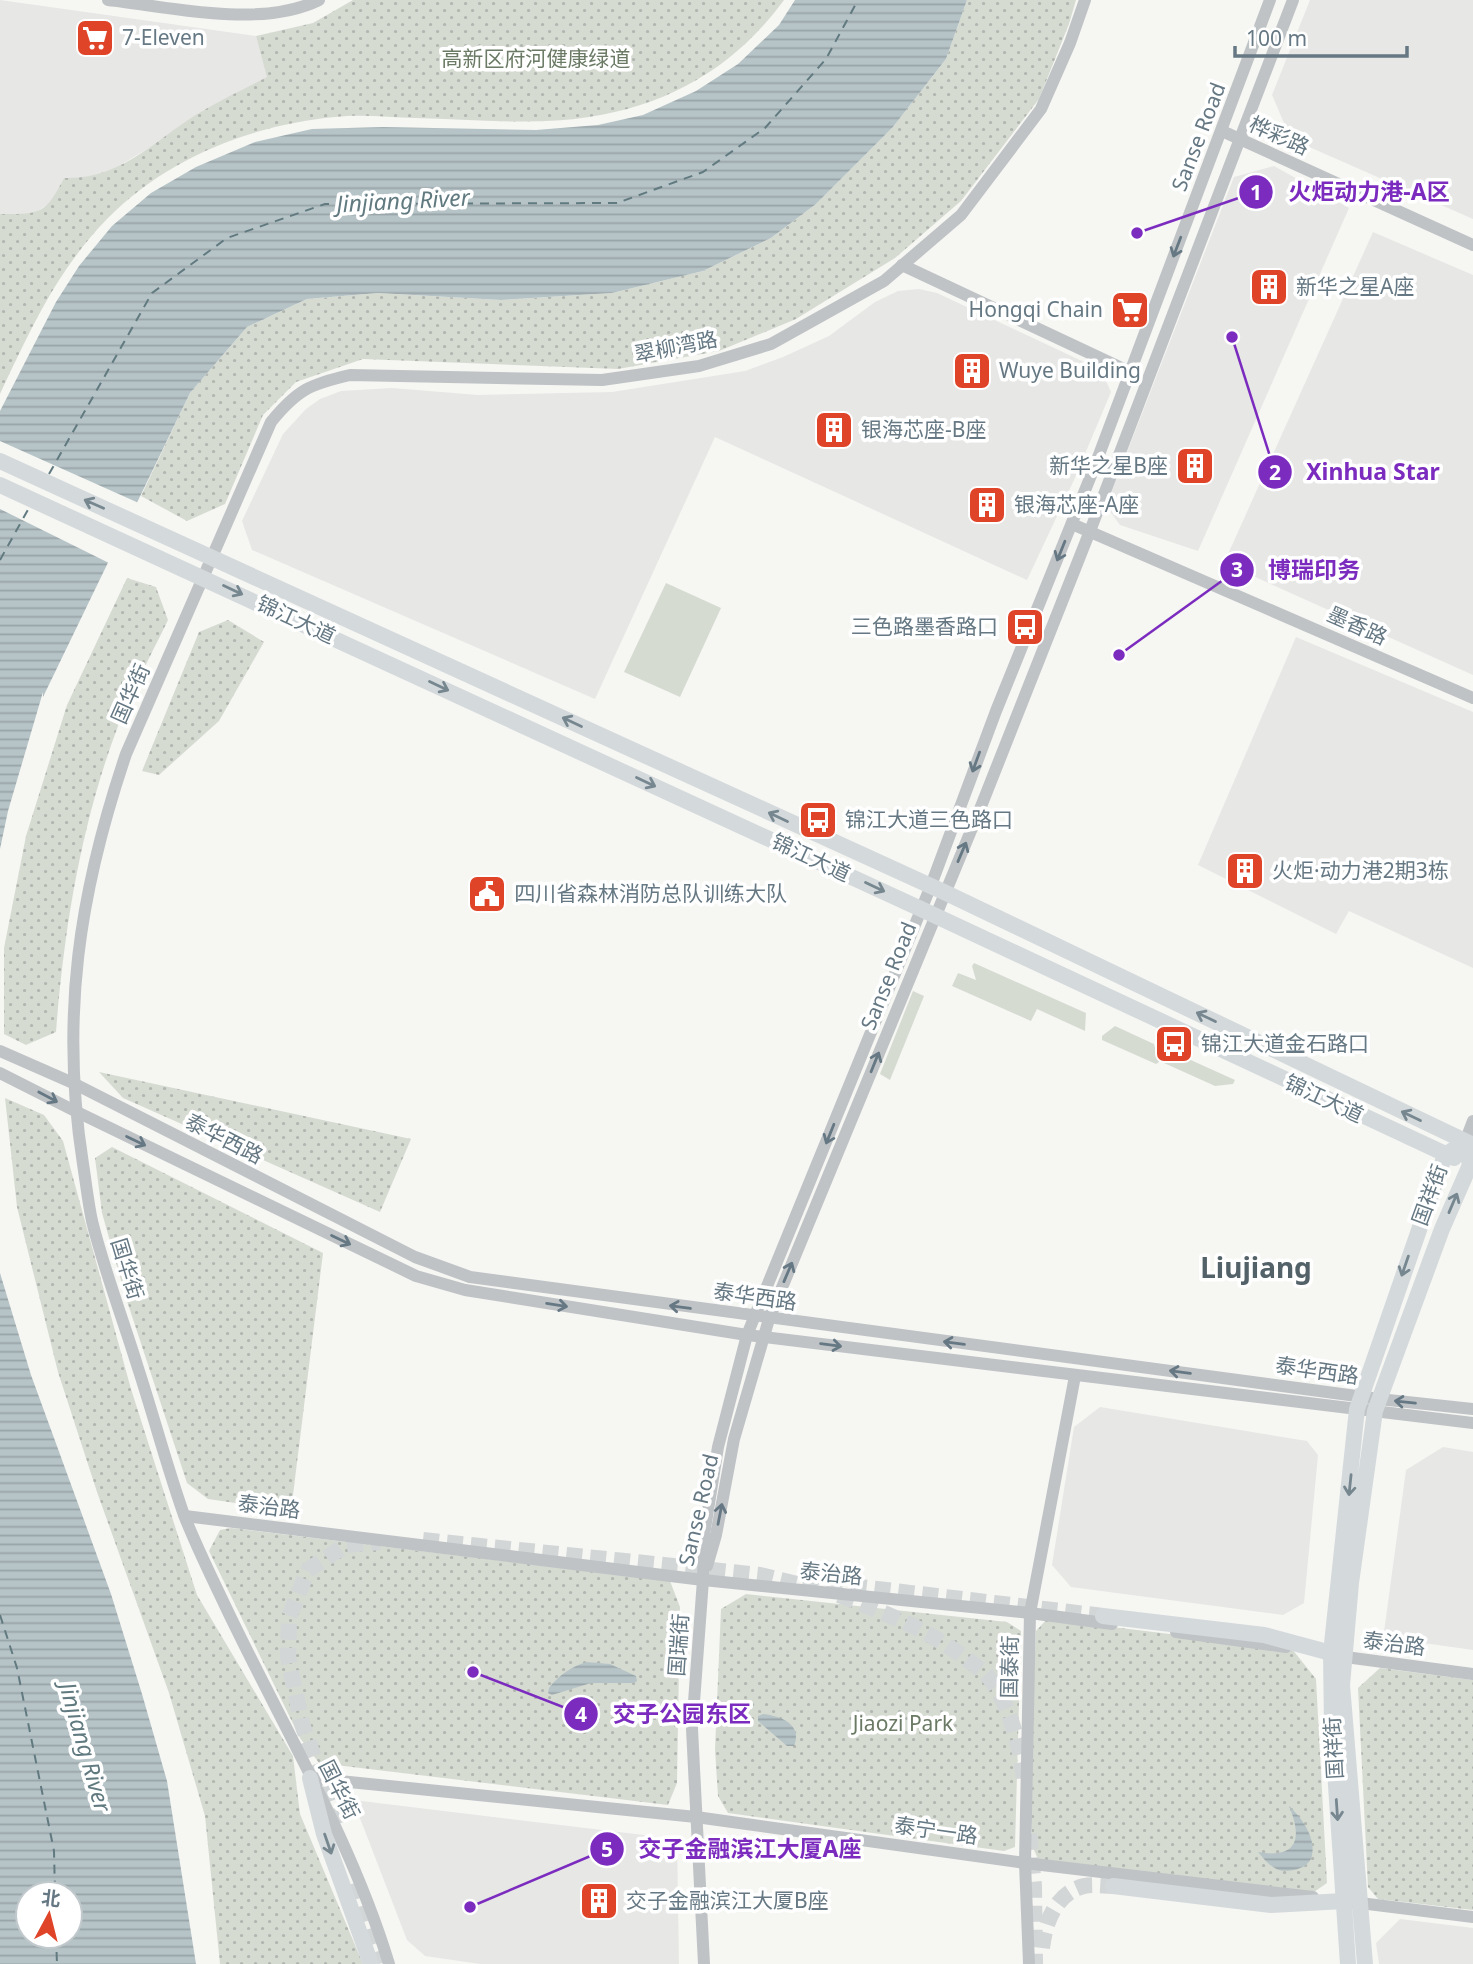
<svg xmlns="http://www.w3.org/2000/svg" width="1473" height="1964" font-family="'Noto Sans','Noto Sans SC',sans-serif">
	<defs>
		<pattern id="park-dots" width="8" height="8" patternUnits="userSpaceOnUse" patternTransform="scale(1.75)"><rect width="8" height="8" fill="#d6dbd2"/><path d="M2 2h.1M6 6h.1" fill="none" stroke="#b1b6b0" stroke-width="1.8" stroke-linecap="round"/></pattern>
		<pattern id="water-rules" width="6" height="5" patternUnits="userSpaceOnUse" patternTransform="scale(1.75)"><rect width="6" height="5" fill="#b6c4c7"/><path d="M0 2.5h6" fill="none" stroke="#98a4a7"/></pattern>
	</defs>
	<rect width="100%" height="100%" fill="#f6f6f3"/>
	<g fill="#e7e7e6">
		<path d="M 0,0 L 256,36 L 268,77 L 202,111 L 149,148 L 105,174 L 80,178 L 64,178 L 53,200 L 34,214 L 0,214 Z"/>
		<path d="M 1310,0 L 1473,0 L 1473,219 L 1291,139 L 1272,95 Z"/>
		<path d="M 1274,166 L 1349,208 L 1198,551 L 1120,525 L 1106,506 L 1234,177 Z"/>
		<path d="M 1373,232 L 1473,275 L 1473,675 L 1224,563 Z"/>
		<path d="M 919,289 L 937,293 L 1101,370 L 1111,392 L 1074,480 L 1027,580 L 715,437 L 595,699 L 252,550 L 242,521 L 283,434 L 306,409 L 320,399 L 341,391 L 392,388 L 478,395 L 612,392 L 745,371 L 783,357 L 829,336 L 875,302 L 898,291 Z"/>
		<path d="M 1296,637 L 1473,712 L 1473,968 L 1349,911 L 1336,934 L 1198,865 Z"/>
		<path d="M 1100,1407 L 1307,1441 L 1318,1455 L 1304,1603 L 1283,1615 L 1071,1587 L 1052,1565 L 1074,1427 Z"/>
		<path d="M 1443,1447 L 1473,1452 L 1473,1650 L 1395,1639 L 1384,1632 L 1406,1470 Z"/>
		<path d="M 353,1800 L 677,1839 L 679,1964 L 480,1964 L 425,1956 L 407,1940 Z"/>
		<path d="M 1400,1919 L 1473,1928 L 1473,1964 L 1379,1964 L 1376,1943 Z"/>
	</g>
	<g fill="#d6dbd2">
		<path d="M 666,583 L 721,608 L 680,697 L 624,672 Z"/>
		<path d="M 974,963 L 1086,1013 L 1085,1031 L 1037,1009 L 1031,1021 L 952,986 L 958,973 L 976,980 L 972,966 Z"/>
		<path d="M 913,991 L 924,996 L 890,1080 L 880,1074 Z"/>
		<path d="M 1115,1026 L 1154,1044 L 1159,1062 L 1156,1064 L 1102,1040 L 1102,1036 Z"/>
		<path d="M 1162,1047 L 1235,1080 L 1233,1084 L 1215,1086 L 1164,1063 Z"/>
	</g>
	<g fill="url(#park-dots)">
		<path d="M 353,0 L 784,0 C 736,66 670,105 589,117 C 534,126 471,119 415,118 C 388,117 361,114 335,117 C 251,125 167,158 107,219 C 56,272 31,329 0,394 L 0,214 C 40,214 45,215 64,178 C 123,180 157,137 204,110 C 224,98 246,88 267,77 L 256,36 L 313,23 Z"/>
		<path d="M 967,0 L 1076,0 L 1069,24 L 1039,99 L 961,201 L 895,258 L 796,319 L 719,351 L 618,369 L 363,359 L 296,382 L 263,415 L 225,504 L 187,521 L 141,496 L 190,393 L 247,327 L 307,299 L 378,293 L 501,300 L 612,293 L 703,271 L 771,238 L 816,204 L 893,127 L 946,59 Z"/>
		<path d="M 127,578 L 156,587 L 168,620 C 151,655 132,690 118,726 C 81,824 64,929 56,1032 L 26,1045 L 4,1034 L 4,948 L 26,836 L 67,705 Z"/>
		<path d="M 228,620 L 264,642 L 219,721 L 159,775 L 142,771 L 199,632 Z"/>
		<path d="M 99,1072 L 411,1139 L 380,1212 L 123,1098 Z"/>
		<path d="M 5,1098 L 44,1115 L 63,1141 L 131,1389 L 197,1595 L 293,1756 L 300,1814 L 363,1964 L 220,1964 L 205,1816 L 169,1693 L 97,1492 L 58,1372 L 17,1207 Z"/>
		<path d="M 112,1147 L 323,1253 L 291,1511 L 208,1499 L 187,1483 L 126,1298 L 102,1213 L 95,1158 Z"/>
		<path d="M 231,1528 L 670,1581 L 680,1607 L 677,1783 L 668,1805 L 319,1763 L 300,1738 L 209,1551 L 220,1530 Z"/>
		<path d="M 746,1594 L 1007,1622 L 1021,1631 L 1015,1847 L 1004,1851 L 728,1813 L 718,1796 L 715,1749 L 721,1609 Z"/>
		<path d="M 1047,1619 L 1292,1649 L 1316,1679 L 1327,1883 L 1314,1892 L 1040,1863 L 1033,1848 L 1029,1793 L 1036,1631 Z"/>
		<path d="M 1380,1668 L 1473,1680 L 1473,1910 L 1378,1899 L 1368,1887 L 1358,1688 Z"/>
	</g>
	<g fill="url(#water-rules)" fill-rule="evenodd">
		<path d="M 795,0 L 967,0 L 946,59 L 893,127 L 816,204 L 771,238 L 703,271 L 612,293 L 501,300 L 378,293 L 307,299 L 247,327 L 190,393 L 43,697 L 43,692 L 8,811 L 0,849 L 0,411 L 56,302 L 79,266 L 112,226 L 151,193 L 196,167 L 255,142 L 312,129 L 383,127 L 536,130 L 598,125 L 643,115 L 696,91 L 738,64 L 779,25 Z"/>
		<path d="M 0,1273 L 31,1375 L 111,1594 L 142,1694 L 167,1781 L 196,1964 L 0,1964 ZM 28,1894 L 70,1894 L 70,1936 L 28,1936 Z"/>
		<path d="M 587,1662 L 610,1664 L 636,1676 L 637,1681 L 634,1683 L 591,1683 L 552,1695 L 548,1693 L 549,1688 C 558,1676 572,1666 587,1662 Z"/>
		<path d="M 763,1714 C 780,1716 803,1724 794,1746 L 787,1746 L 758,1721 L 758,1716 Z"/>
		<path d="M 1289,1806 C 1301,1817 1316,1837 1312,1855 C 1310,1868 1291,1873 1279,1870 C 1270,1867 1264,1859 1258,1852 C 1297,1859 1303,1839 1289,1806 Z"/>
	</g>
	<path fill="#f6f6f3" d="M 0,441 L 141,504 L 111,564 L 0,509 Z"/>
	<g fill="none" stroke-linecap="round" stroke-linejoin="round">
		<g stroke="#617a80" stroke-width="2" stroke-dasharray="9 7" stroke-linecap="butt">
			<path d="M 49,474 L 152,293 L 227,238 L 325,204 L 617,203 L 703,172 L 765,128 L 826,59 L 858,0"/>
			<path d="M 0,560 L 30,506"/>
			<path d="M 0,1615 L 17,1668 L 54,1851 L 55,1894"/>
			<path d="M 56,1936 L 57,1964"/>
		</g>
		<g stroke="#d2d6d7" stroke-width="16" stroke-dasharray="16 8" stroke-linecap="butt">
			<path d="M 423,1540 L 760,1575 L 814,1588"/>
			<path d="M 803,1580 L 1103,1616"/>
			<path d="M 839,1595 C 883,1612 927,1629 965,1658 C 971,1663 980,1668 986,1674 C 1008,1698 1021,1748 1024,1780"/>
			<path d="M 338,1824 L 302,1724 L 288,1657 L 289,1617 L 308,1570 L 346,1545 L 380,1542"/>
			<path d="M 1029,1834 L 1034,1886 L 1035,1964"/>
			<path d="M 355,1883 L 379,1964"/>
			<path d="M 1042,1948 C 1045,1922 1056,1893 1084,1886 C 1093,1884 1104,1886 1113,1886"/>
		</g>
		<g stroke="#bfc3c6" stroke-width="12">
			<path d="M 108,0 C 171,7 260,29 319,0"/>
			<path d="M 1222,131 L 1473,245"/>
			<path d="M 902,265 L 1130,372"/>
			<path d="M 1072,524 L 1473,698"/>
			<path d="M 0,1051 L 73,1083 L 415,1257 L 470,1277 L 1379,1399 L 1473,1409"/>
			<path d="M 0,1073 L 75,1111 L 416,1276 L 465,1290 L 747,1335 L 1473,1423"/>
			<path d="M 1465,1142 L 1473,1121"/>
			<path d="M 185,1516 L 703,1580 L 1030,1613 L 1112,1624"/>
			<path d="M 707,1566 L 716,1535 L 734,1439 L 769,1319 L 982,804 L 1090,531 L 1293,0"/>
			<path d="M 1176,1632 L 1286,1647"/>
			<path d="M 1338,1656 L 1473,1674"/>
			<path d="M 310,1778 L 696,1817 L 1025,1863 L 1313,1897"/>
			<path d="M 1352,1902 L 1473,1917"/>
			<path d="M 389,1964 C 350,1835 278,1719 221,1597 C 208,1570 195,1543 184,1515 C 167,1467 154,1417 138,1368 C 123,1319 104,1270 92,1221 C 88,1202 86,1183 83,1164 C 60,1017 79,893 126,754 L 271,422 C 297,390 310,384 350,375 L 602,380 L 699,366 L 771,344 L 884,281 L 961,215 L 1041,109 L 1070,43 L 1085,0"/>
			<path d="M 704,1964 L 692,1729 L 703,1580 L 704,1535 L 718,1447 L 747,1335 L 930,888 L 996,711 L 1094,468 L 1270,0"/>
			<path d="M 1029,1964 L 1025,1863 L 1030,1613 L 1075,1376"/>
		</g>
		<g stroke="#d4d9dc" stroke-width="16">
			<path d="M 0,461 L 944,892 L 1471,1144"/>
			<path d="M 0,485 L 921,909 L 1454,1158"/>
			<path d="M 1103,1616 L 1264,1635 L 1331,1653"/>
			<path d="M 310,1778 L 324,1834 L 371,1964"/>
			<path d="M 1113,1886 L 1271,1905 L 1344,1901"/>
			<path d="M 1348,1964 L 1332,1726 L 1331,1653 L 1357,1409 L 1445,1155 L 1465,1142 L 1470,1165 L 1442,1229 L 1375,1411 L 1351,1583 L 1342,1685 L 1365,1964"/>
		</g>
	</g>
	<defs><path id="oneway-shaft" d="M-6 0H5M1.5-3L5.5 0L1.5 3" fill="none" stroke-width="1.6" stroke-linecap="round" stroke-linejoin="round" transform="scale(1.75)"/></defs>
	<g stroke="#657883">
		<use href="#oneway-shaft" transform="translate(1177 247) rotate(111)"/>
		<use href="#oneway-shaft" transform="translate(1061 551) rotate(112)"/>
		<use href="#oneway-shaft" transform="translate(976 762) rotate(110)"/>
		<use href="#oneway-shaft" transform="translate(962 852) rotate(-67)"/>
		<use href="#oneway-shaft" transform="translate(875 1062) rotate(-68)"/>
		<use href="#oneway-shaft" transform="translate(48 1097) rotate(28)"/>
		<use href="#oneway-shaft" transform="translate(830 1134) rotate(112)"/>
		<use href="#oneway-shaft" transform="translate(136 1141) rotate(26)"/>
		<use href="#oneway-shaft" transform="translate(341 1240) rotate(26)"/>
		<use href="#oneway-shaft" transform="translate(788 1272) rotate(-67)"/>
		<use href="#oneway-shaft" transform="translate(557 1305) rotate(9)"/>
		<use href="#oneway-shaft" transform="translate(680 1307) rotate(-172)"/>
		<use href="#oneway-shaft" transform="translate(954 1343) rotate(-173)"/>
		<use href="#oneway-shaft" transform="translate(831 1345) rotate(7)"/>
		<use href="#oneway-shaft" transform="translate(1180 1372) rotate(-173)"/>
		<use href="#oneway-shaft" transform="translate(1405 1402) rotate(-174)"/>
		<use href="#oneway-shaft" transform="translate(720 1514) rotate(-79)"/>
	</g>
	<g stroke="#768790">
		<use href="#oneway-shaft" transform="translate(94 504) rotate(-156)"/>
		<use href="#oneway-shaft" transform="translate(233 590) rotate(25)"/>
		<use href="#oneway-shaft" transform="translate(439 686) rotate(25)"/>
		<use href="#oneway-shaft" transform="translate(572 722) rotate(-155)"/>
		<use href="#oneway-shaft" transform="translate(646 782) rotate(25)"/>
		<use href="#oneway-shaft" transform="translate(778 817) rotate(-155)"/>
		<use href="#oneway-shaft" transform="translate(875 887) rotate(25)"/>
		<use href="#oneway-shaft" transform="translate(1206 1017) rotate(-154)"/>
		<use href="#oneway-shaft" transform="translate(1411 1116) rotate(-154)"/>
		<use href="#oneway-shaft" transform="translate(1453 1203) rotate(-67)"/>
		<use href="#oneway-shaft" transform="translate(1405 1266) rotate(109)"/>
		<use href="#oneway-shaft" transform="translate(1350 1485) rotate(96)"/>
		<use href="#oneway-shaft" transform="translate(1337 1810) rotate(86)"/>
		<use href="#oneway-shaft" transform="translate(328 1844) rotate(71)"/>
	</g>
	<defs>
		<symbol id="supermarket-square" viewBox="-11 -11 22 22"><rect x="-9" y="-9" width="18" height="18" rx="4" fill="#e04428" stroke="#fff"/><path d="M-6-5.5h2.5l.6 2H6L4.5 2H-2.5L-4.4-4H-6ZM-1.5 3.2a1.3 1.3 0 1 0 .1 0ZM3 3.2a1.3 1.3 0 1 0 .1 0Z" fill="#fff"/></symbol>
		<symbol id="building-square" viewBox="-11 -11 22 22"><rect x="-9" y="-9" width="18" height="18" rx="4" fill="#e04428" stroke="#fff"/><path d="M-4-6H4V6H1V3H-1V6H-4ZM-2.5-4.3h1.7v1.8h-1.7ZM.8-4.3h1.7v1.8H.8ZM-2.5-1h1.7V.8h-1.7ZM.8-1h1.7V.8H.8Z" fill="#fff"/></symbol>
		<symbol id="bus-square" viewBox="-11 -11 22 22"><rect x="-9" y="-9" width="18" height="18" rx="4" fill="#e04428" stroke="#fff"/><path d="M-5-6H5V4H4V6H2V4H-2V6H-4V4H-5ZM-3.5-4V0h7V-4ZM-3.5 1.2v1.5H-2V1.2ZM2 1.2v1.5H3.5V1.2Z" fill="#fff"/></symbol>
		<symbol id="civic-square" viewBox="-11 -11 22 22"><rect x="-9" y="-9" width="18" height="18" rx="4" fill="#e04428" stroke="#fff"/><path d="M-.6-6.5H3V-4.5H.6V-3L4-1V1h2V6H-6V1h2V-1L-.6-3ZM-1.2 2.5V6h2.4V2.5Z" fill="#fff"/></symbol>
	</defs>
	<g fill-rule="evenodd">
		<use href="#supermarket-square" x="73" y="16" width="44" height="44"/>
		<use href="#building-square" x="1247" y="265" width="44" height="44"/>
		<use href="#supermarket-square" x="1108" y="288" width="44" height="44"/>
		<use href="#building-square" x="950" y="349" width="44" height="44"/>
		<use href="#building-square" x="812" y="408" width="44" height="44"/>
		<use href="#building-square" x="1173" y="444" width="44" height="44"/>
		<use href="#building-square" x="965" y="483" width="44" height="44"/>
		<use href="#bus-square" x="1003" y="605" width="44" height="44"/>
		<use href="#bus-square" x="796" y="798" width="44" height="44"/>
		<use href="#building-square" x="1223" y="849" width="44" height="44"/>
		<use href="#civic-square" x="465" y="872" width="44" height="44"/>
		<use href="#bus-square" x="1152" y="1022" width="44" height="44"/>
		<use href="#building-square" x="577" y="1879" width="44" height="44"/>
	</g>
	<g text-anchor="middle" stroke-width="7" stroke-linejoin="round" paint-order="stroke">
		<g font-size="21" fill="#657883" stroke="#fff" text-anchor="start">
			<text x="122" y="45">7-Eleven</text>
			<text x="1296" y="294">新华之星A座</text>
			<text x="1103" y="317" text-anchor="end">Hongqi Chain</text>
			<text x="999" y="378">Wuye Building</text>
			<text x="861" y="437">银海芯座-B座</text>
			<text x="1168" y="473" text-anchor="end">新华之星B座</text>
			<text x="1014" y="512">银海芯座-A座</text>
			<text x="998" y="634" text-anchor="end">三色路墨香路口</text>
			<text x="845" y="827">锦江大道三色路口</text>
			<text x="1272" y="878">火炬·动力港2期3栋</text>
			<text x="514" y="901">四川省森林消防总队训练大队</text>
			<text x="1201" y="1051">锦江大道金石路口</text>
			<text x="626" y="1908">交子金融滨江大厦B座</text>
		</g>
		<g font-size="21" fill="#6a7a64" stroke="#fff">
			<text x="536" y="66">高新区府河健康绿道</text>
			<text x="903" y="1731">Jiaozi Park</text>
		</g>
		<g font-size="21" fill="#657883" stroke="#fff">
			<text transform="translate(1279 136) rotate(24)" y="7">桦彩路</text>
			<text transform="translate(1199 137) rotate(-69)" y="7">Sanse Road</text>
			<text transform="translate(676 347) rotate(-11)" y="7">翠柳湾路</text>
			<text transform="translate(296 620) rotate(25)" y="7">锦江大道</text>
			<text transform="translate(1357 626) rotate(24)" y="7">墨香路</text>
			<text transform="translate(131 694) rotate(-66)" y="7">国华街</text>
			<text transform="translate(811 858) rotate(25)" y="7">锦江大道</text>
			<text transform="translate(889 976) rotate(-68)" y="7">Sanse Road</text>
			<text transform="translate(1324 1099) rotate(25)" y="7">锦江大道</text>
			<text transform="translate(224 1139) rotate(27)" y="7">泰华西路</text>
			<text transform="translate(1430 1195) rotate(-70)" y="7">国祥街</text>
			<text transform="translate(127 1269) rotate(73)" y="7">国华街</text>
			<text transform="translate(755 1297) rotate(8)" y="7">泰华西路</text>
			<text transform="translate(1317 1371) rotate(8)" y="7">泰华西路</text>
			<text transform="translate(269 1507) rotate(7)" y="7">泰治路</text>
			<text transform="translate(699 1510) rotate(-77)" y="7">Sanse Road</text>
			<text transform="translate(831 1574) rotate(6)" y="7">泰治路</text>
			<text transform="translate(1394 1644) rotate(7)" y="7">泰治路</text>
			<text transform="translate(679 1645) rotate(-86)" y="7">国瑞街</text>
			<text transform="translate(1010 1667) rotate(-89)" y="7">国泰街</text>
			<text transform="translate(1334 1748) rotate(-93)" y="7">国祥街</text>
			<text transform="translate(339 1790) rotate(63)" y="7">国华街</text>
			<text transform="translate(936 1831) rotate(8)" y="7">泰宁一路</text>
		</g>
		<g font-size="23" font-style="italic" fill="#617a80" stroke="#fff">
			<text transform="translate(403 201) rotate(-3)" y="8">Jinjiang River</text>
			<text transform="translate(85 1747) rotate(74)" y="8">Jinjiang River</text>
		</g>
		<g font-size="28" font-weight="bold" fill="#536168" stroke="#fff">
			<text x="1256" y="1278">Liujiang</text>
		</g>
	</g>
	<path fill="none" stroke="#7b2cbf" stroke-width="2.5" d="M1137 233L1256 192M1232 337L1275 472M1119 655L1237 570M473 1672L581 1714M470 1907L607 1849"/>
	<g fill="#7b2cbf" stroke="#fff" stroke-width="2.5">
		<circle cx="1137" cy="233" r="7"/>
		<circle cx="1232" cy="337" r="7"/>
		<circle cx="1119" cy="655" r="7"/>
		<circle cx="473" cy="1672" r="7"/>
		<circle cx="470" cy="1907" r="7"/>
		<circle cx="1256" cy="192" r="18"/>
		<circle cx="1275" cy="472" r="18"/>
		<circle cx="1237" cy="570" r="18"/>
		<circle cx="581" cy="1714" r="18"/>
		<circle cx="607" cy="1849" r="18"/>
	</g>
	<g font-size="21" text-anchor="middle" font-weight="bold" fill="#fff">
		<text x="1256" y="200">1</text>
		<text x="1275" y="480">2</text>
		<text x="1237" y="577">3</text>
		<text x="581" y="1722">4</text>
		<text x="607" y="1857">5</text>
	</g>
	<g font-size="23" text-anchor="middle" font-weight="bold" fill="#7b2cbf" stroke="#fff" stroke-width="7" stroke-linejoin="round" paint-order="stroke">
		<text x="1369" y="200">火炬动力港-A区</text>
		<text x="1373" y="480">Xinhua Star</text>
		<text x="1314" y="578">博瑞印务</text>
		<text x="682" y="1722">交子公园东区</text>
		<text x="750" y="1857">交子金融滨江大厦A座</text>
	</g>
	<g transform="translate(49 1915) rotate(7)"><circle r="33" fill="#ffffff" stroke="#c1c9cd" stroke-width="2"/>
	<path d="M0-5L12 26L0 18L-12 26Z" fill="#e04428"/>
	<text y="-10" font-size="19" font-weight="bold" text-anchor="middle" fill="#657883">北</text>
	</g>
	<path d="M1235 46v10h172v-10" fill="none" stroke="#657883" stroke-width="3.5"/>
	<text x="1246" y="46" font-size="21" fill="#657883" stroke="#ffffff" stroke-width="5" paint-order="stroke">100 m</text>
</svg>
